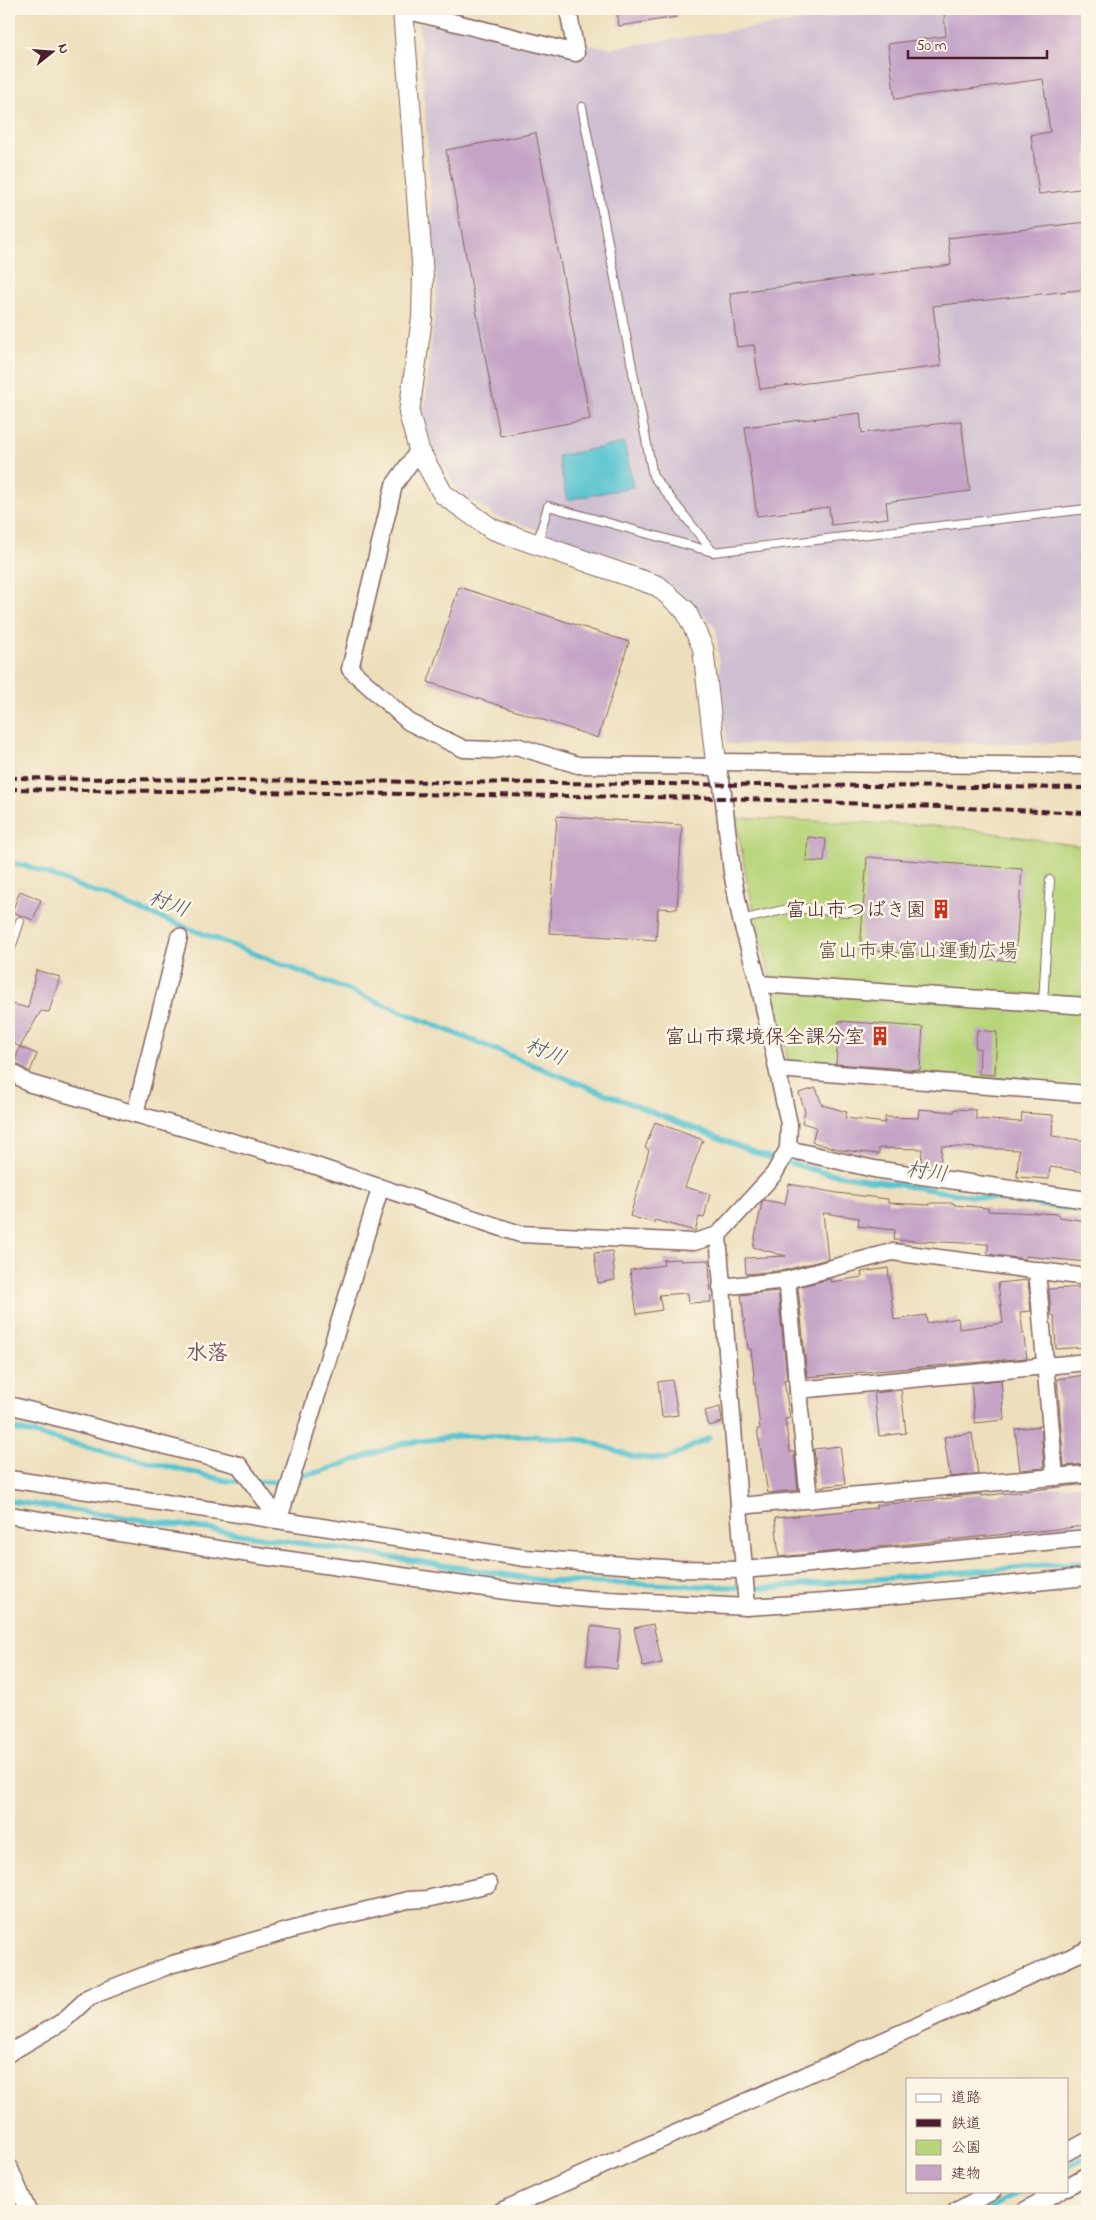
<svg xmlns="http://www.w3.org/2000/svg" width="1096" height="2220" font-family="'Indie Flower','Klee One',sans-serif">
	<rect width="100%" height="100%" fill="#fcf5e5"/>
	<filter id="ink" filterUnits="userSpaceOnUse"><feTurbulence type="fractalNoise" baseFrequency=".02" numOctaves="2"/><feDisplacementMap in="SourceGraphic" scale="10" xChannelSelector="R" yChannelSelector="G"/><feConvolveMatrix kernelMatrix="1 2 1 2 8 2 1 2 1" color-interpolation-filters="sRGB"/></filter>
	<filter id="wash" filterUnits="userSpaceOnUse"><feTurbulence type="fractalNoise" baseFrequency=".0096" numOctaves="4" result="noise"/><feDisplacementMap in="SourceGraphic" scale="20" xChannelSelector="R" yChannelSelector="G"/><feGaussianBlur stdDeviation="1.12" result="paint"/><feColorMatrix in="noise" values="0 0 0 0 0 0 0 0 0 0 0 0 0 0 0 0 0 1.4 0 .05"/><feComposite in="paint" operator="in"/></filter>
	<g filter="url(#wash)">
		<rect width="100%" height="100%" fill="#eddfbc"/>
		<path fill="#cebed1" d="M 883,9 L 1087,9 L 1087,743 L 727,744 L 716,628 L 674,587 L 635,563 L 496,516 L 460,493 L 433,449 L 424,420 L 437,284 L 419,23 L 611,48 Z"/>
		<path fill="#b9d57b" stroke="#827a53" d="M 736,818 L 922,825 L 966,829 L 1087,847 L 1087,1089 L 789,1065 L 768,967 L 747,881 Z"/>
		<path fill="#57c3d0" stroke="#50717e" d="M 624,443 L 633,487 L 567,500 L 558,456 Z"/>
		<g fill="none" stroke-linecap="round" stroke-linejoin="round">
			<g stroke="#57c3d0" stroke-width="5.5">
				<path d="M 9,863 L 27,866 L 343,988 L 553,1073 L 764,1156 L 821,1172 L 957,1194 L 1087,1211"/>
				<path d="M 9,1428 L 228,1481 L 277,1482 L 323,1471 L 401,1444 L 458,1436 L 534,1436 L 585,1440 L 634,1457 L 667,1459 L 709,1438"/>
				<path d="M 9,1501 L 207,1529 L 546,1581 L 765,1588 L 1087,1562"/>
				<path d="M 1067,2167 L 1087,2156"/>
				<path d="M 984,2211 L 1022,2191"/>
			</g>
		</g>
		<g id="blocks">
			<g fill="#c4a3c6">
				<path d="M 617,9 L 676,9 L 677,17 L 619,26 Z"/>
				<path d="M 985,9 L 1087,9 L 1087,188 L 1039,194 L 1031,135 L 1050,132 L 1043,79 L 895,99 L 888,44 L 946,36 L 944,14 Z"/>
				<path d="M 536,133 L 590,419 L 500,436 L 446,150 Z"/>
				<path d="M 1087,222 L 1087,289 L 933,306 L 941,366 L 760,389 L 754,345 L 737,347 L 730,293 L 951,265 L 948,238 Z"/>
				<path d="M 860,413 L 862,433 L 961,421 L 970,491 L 886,502 L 888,518 L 831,525 L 829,507 L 757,516 L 745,427 Z"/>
				<path d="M 459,587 L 629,642 L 598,738 L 428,682 Z"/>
				<path d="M 557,816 L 682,825 L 677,909 L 658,908 L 656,940 L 549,933 Z"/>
				<path d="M 808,837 L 826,839 L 824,862 L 806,861 Z"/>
				<path d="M 867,857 L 1022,869 L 1015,961 L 860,950 Z"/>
				<path d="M 20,891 L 41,900 L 33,920 L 12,912 Z"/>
				<path d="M 36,970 L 60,977 L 49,1012 L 41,1011 L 20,1047 L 9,1041 L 9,1003 L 28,1008 Z"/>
				<path d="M 839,1021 L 923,1027 L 920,1070 L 836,1064 Z"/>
				<path d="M 977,1030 L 997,1032 L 995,1075 L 979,1074 L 980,1048 L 975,1048 Z"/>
				<path d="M 20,1047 L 37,1054 L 30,1072 L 14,1062 Z"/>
				<path d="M 816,1088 L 822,1105 L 847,1112 L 845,1118 L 885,1123 L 885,1117 L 918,1118 L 919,1109 L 954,1112 L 954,1109 L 976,1110 L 976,1119 L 1021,1122 L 1022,1113 L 1053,1115 L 1052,1136 L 1087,1141 L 1085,1172 L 1050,1167 L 1049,1179 L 1017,1177 L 1019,1150 L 942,1146 L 940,1165 L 921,1163 L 922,1149 L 879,1148 L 879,1154 L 841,1150 L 812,1142 L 816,1127 L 802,1123 L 805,1111 L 799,1093 Z"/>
				<path d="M 655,1122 L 703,1140 L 685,1187 L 710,1194 L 704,1218 L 699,1217 L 695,1231 L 654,1220 L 654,1223 L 630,1216 L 649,1150 L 645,1148 Z"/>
				<path d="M 789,1184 L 837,1193 L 888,1199 L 888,1203 L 930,1205 L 930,1203 L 954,1203 L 954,1205 L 988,1208 L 988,1211 L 1059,1214 L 1059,1217 L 1087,1221 L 1087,1262 L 1025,1256 L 1025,1259 L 994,1255 L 988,1253 L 988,1244 L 894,1240 L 895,1230 L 858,1226 L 859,1218 L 823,1213 L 828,1259 L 785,1270 L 746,1274 L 745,1258 L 786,1256 L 753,1247 L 762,1202 L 764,1200 L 785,1204 Z"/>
				<path d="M 612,1251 L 615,1280 L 598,1283 L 594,1253 Z"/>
				<path d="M 680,1259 L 680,1261 L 709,1260 L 711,1302 L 689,1303 L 688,1293 L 659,1295 L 662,1310 L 637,1314 L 630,1270 L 664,1265 L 663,1260 Z"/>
				<path d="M 888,1268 L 894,1320 L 926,1315 L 927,1323 L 958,1318 L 959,1329 L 1003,1323 L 998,1283 L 1028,1280 L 1031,1311 L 1020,1312 L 1027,1358 L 807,1377 L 798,1287 L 830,1279 L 831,1282 L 862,1277 L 861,1272 Z"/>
				<path d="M 1087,1287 L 1087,1347 L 1056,1349 L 1054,1315 L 1051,1315 L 1049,1289 Z"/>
				<path d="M 778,1291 L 787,1380 L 784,1381 L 790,1418 L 785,1419 L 790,1452 L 794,1452 L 798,1490 L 768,1493 L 757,1429 L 760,1429 L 751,1349 L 748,1349 L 741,1295 Z"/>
				<path d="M 1085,1375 L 1087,1395 L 1087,1464 L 1064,1466 L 1057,1379 Z"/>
				<path d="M 672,1380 L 678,1415 L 662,1417 L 658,1382 Z"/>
				<path d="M 1001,1380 L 1004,1420 L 975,1423 L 971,1383 Z"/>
				<path d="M 901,1390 L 906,1433 L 879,1436 L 874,1393 Z"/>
				<path d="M 720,1407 L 722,1422 L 709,1426 L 705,1411 Z"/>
				<path d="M 1041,1426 L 1044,1468 L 1020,1470 L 1015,1429 Z"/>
				<path d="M 972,1433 L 978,1474 L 950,1477 L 944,1437 Z"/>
				<path d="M 840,1446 L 845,1484 L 818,1487 L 814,1449 Z"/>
				<path d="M 1087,1484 L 1087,1526 L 779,1557 L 775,1518 L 876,1508 L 876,1505 L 952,1498 L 952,1497 L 981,1494 L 981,1496 Z"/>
				<path d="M 653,1624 L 662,1663 L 643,1667 L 634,1628 Z"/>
				<path d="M 591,1626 L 621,1630 L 617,1669 L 586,1665 Z"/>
			</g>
		</g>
	</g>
	<g filter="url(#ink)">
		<use href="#blocks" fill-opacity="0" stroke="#83625e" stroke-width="1"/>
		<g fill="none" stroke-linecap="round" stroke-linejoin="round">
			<defs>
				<g id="service">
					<path d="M 582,107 L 653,476 L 713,552 L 1087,509"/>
					<path d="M 537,544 L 548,506 L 713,552"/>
					<path d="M 741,920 L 792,908 L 850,912"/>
					<path d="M 9,954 L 20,921"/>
					<path d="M 1043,1003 L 1050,880"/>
				</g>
				<g id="minor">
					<path d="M 401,9 L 576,53 L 568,9"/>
					<path d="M 419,450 L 394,485 L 350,669 L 409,722 L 464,749 L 493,750 L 516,746 L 578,765 L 717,767"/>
					<path d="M 759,984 L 1087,1006"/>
					<path d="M 778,1069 L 1087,1094"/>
					<path d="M 9,1070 L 28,1083 L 316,1166 L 520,1234 L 694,1242 L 718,1235 L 774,1174 L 788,1149 L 789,1124 L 759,984 L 741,920 L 732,872 L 722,785 L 716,762 L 1087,766"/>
					<path d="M 135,1114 L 179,937"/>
					<path d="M 788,1149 L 874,1169 L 1087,1200"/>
					<path d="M 1037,1270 L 1055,1477"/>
					<path d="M 787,1280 L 809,1500"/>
					<path d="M 721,1287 L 787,1280 L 892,1252 L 1087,1277"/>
					<path d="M 798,1390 L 1087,1362"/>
					<path d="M 9,1405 L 239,1465 L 279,1519 L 380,1189"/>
					<path d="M 9,1479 L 525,1558 L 678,1569 L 744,1570 L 718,1235"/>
					<path d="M 740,1506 L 1087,1474"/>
					<path d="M 9,1515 L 262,1556 L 513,1592 L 588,1599 L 747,1607"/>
					<path d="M 1087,1538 L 744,1570 L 747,1607 L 826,1602 L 1087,1577"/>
					<path d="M 9,2053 L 62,2022 L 89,1997 L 173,1964 L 326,1920 L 408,1900 L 427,1899 L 489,1884"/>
					<path d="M 1067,2152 L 1087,2141"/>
					<path d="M 9,2167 L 28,2211"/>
					<path d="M 1067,2187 L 1087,2175"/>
					<path d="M 501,2211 L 1087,1950"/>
					<path d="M 956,2211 L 993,2191"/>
					<path d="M 1024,2211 L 1059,2191"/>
				</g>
				<path id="tertiary" d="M 403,9 L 423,276 L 422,318 L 409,413 L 419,450 L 443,494 L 492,529 L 658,586 L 686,611 L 703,648 L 716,762"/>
			</defs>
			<use href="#service" stroke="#83625e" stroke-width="10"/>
			<use href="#minor" stroke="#83625e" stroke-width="19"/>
			<use href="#tertiary" stroke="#83625e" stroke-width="22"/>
			<use href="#service" stroke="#fff" stroke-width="8"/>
			<use href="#minor" stroke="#fff" stroke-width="16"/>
			<use href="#tertiary" stroke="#fff" stroke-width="20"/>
			<g stroke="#4a1f2b" stroke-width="4" stroke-dasharray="8 4" stroke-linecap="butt">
				<path d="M 9,778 L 1087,788"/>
				<path d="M 9,789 L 722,798 L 1087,813"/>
			</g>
		</g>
	</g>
	<defs>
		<symbol id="building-bare" viewBox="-9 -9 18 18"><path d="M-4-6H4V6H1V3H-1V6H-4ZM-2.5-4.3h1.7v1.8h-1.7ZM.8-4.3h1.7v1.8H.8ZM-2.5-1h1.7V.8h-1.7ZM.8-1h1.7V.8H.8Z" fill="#c8321e" stroke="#fcf5e5" stroke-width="2.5" paint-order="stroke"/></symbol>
	</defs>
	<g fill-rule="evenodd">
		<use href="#building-bare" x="927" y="895" width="28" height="28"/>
		<use href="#building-bare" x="866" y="1022" width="28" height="28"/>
	</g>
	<g text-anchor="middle" stroke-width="5" stroke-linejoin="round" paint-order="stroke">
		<g font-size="20" fill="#4a1f2b" stroke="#fcf5e5" text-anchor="end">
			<text x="926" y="916">富山市つばき園</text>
			<text x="865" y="1043">富山市環境保全課分室</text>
		</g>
		<g font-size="20" fill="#664c3f" stroke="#fcf5e5">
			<text x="918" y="957">富山市東富山運動広場</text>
		</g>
		<g font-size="21" font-style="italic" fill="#4f5865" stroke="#fcf5e5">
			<text transform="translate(169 903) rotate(21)" y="7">村川</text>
			<text transform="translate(546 1051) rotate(22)" y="7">村川</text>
			<text transform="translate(927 1171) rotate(8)" y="7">村川</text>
		</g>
		<g font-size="21" font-weight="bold" fill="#754d61" stroke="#fcf5e5">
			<text x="207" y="1359">水落</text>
		</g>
	</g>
	<rect width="1096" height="2220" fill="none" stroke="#fcf5e5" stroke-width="30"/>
	<rect x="906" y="2078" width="162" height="115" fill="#fcf5e5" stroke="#b59f9b"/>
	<rect x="916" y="2094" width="25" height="8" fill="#ffffff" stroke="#b59f9b"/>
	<text x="951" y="2102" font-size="15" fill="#4a1f2b">道路</text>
	<rect x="916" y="2119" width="25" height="8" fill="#4a1f2b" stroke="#b59f9b"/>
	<text x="951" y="2128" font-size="15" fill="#4a1f2b">鉄道</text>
	<rect x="916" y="2140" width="25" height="15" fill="#b9d57b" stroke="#b59f9b"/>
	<text x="951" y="2152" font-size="15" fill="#4a1f2b">公園</text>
	<rect x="916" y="2165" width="25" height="15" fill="#c4a3c6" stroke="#b59f9b"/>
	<text x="951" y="2178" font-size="15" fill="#4a1f2b">建物</text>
	<g transform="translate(52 52) rotate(73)" stroke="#fcf5e5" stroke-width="4" paint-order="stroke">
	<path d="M0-4L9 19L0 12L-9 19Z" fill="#4a1f2b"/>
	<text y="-8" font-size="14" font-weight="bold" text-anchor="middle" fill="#4a1f2b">N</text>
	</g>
	<path d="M908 50v8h139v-8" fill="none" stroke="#4a1f2b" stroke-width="2.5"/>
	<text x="916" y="50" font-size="15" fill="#4a1f2b" stroke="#fcf5e5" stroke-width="4" paint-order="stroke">50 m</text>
</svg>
